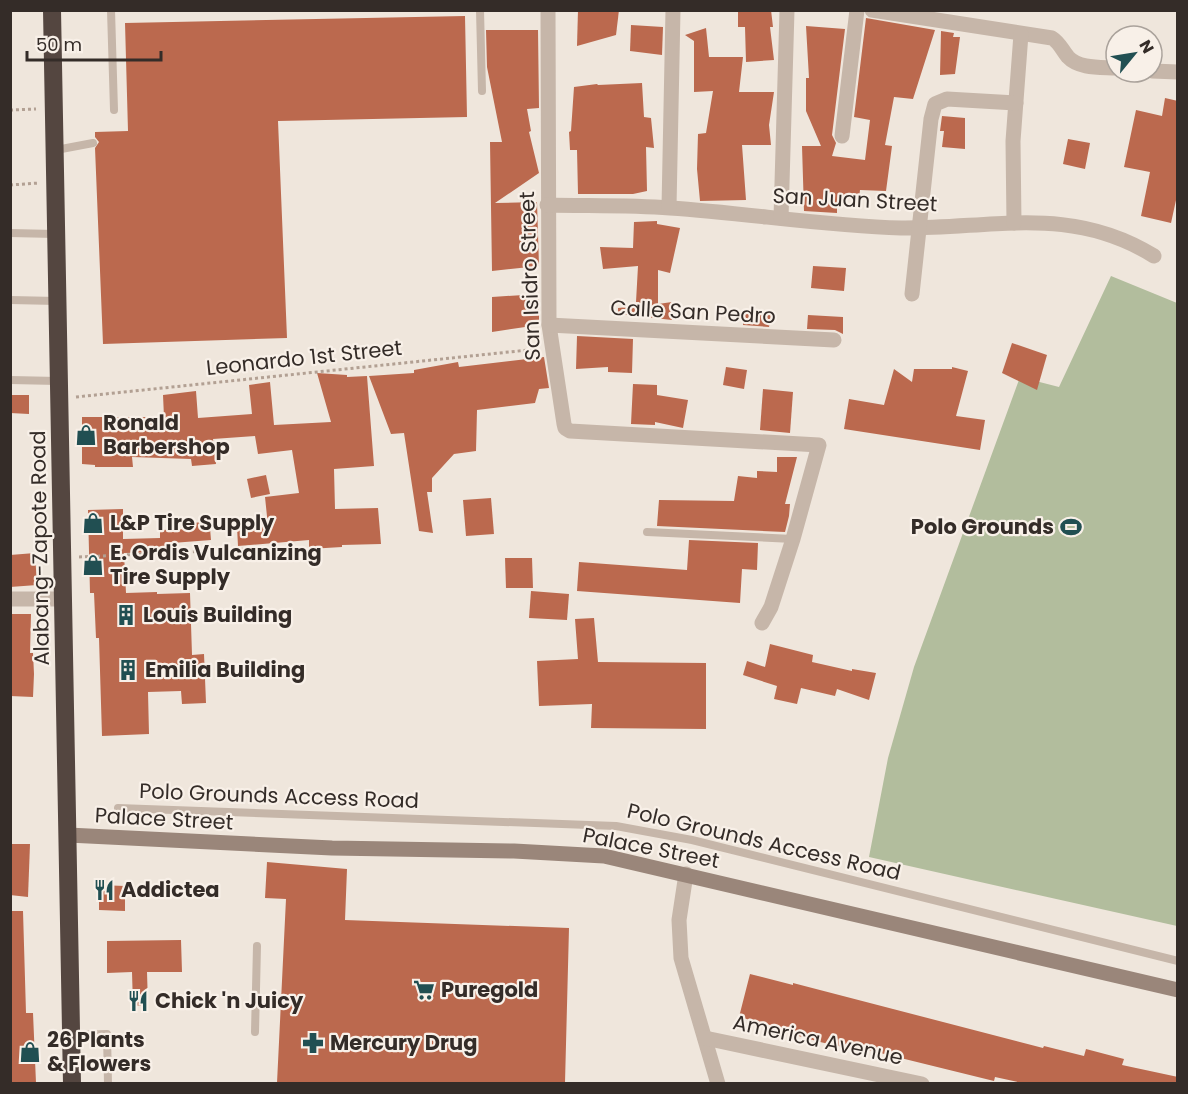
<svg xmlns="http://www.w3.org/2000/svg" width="1188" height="1094" font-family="Poppins,sans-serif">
	<rect width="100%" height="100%" fill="#efe6dc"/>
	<path fill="#b2bd9d" d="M 1111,276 L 1177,303 L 1177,926 L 869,857 L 888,758 L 914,667 L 1020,377 L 1059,387 Z"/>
	<g fill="#bb694e">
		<path d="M 578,10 L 619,10 L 616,35 L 577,46 Z"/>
		<path d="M 738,10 L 771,10 L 773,27 L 770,27 L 774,60 L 746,62 L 745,27 L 738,27 Z"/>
		<path d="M 465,16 L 467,117 L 278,121 L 287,338 L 103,344 L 95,148 L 99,142 L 95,137 L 95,132 L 128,131 L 125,23 Z"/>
		<path d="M 866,18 L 935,30 L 913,99 L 894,97 L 885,145 L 892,146 L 886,191 L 860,190 L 859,198 L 837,199 L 837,213 L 804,211 L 802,146 L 821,146 L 806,111 L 806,78 L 809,78 L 806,26 L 845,29 L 832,135 L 836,143 L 832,156 L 865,160 L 870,120 L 854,117 Z"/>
		<path d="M 631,25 L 663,27 L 662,55 L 630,51 Z"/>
		<path d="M 706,28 L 709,57 L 743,57 L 739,92 L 774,92 L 769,125 L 771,145 L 742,145 L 746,200 L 700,201 L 697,169 L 698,134 L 706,133 L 713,91 L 694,92 L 694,41 L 685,35 Z"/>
		<path d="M 486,30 L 538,30 L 539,108 L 527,109 L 531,131 L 529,132 L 539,173 L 495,203 L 537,202 L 539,266 L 492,271 L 490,142 L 502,142 L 487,67 Z"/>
		<path d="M 941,31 L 954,33 L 953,37 L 960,37 L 955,74 L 940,75 Z"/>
		<path d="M 642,83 L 644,117 L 651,118 L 654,148 L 646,147 L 647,191 L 633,194 L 578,194 L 577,150 L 570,150 L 569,132 L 571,131 L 574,87 L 597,84 L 598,85 Z"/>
		<path d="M 1165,98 L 1178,101 L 1178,191 L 1171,223 L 1141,216 L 1150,172 L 1124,167 L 1136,110 L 1162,116 Z"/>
		<path d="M 942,116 L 965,118 L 965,149 L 942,147 L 944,131 L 940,131 Z"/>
		<path d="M 1068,139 L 1090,143 L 1085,169 L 1063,164 Z"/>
		<path d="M 657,221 L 657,224 L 680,228 L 670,273 L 658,270 L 658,304 L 672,302 L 672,320 L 618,314 L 618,308 L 639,306 L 639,302 L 636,302 L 638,266 L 603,269 L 600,247 L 633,248 L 634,222 Z"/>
		<path d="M 813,266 L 846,268 L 844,291 L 811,288 Z"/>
		<path d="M 539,294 L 539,325 L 492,332 L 492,297 Z"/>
		<path d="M 743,313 L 771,315 L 769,327 L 743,325 Z"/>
		<path d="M 808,315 L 843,317 L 843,334 L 835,330 L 807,329 Z"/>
		<path d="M 577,336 L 633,339 L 632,373 L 608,372 L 608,367 L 576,369 Z"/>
		<path d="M 1012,343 L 1047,355 L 1037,390 L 1002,373 Z"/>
		<path d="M 544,357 L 549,388 L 539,389 L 535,403 L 477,410 L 476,451 L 454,454 L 432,478 L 432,492 L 427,492 L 433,533 L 419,531 L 404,433 L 391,434 L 369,376 L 414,373 L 414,370 L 458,362 L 459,367 Z"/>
		<path d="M 726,367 L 747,370 L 744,389 L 723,385 Z"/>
		<path d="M 952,367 L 968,371 L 956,416 L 985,420 L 980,450 L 844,429 L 849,399 L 884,405 L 894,369 L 912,382 L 914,369 L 952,369 Z"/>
		<path d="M 317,373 L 347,375 L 347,377 L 367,376 L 374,466 L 334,469 L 335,509 L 378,508 L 381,544 L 342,545 L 342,547 L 309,549 L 309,540 L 238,546 L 237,527 L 268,526 L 265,497 L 299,493 L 292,450 L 258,454 L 255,436 L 213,439 L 216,464 L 192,466 L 191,459 L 132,457 L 133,467 L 95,467 L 95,465 L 82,464 L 82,417 L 164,417 L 163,395 L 196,391 L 198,418 L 252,414 L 249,385 L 270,382 L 274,425 L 331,422 Z"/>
		<path d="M 633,384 L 657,385 L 657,395 L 688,400 L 683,428 L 655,422 L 655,425 L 631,424 Z"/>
		<path d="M 763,389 L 793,392 L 790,433 L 760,430 Z"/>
		<path d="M 10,395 L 29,395 L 29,414 L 10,413 Z"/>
		<path d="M 777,457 L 797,457 L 785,504 L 790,504 L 789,516 L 785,532 L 657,526 L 659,500 L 734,501 L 738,476 L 757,478 L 757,471 L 777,472 Z"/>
		<path d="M 266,475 L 270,494 L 251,498 L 247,479 Z"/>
		<path d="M 491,498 L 494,534 L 466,536 L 463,500 Z"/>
		<path d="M 123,509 L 123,539 L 160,538 L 160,530 L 191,529 L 191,523 L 205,522 L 206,528 L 210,528 L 211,540 L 172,543 L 172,552 L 124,553 L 126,593 L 157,592 L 157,594 L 190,593 L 192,655 L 204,654 L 206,703 L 182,704 L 181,691 L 148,692 L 149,734 L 102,736 L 99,638 L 96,638 L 94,593 L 90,593 L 88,510 Z"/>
		<path d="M 689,540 L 758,543 L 757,570 L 742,569 L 740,603 L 577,591 L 579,562 L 687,570 Z"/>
		<path d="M 35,553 L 37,585 L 10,587 L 10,555 Z"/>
		<path d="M 505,558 L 532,558 L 533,588 L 506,588 Z"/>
		<path d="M 531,591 L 569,594 L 567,620 L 529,618 Z"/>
		<path d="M 10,614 L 31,614 L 30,653 L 33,653 L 34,674 L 33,697 L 10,696 Z"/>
		<path d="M 594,618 L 598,662 L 706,663 L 706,729 L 591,728 L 592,704 L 539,706 L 537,661 L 578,659 L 575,619 Z"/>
		<path d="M 770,644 L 813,655 L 812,662 L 852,671 L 852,669 L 876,673 L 869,700 L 837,689 L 835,696 L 801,688 L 797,704 L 774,699 L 777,686 L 743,675 L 747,661 L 765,667 Z"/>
		<path d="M 10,844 L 30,844 L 28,897 L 10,895 Z"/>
		<path d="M 267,862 L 347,869 L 345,920 L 569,928 L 565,1083 L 277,1083 L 286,899 L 265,898 Z"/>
		<path d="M 99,885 L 125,886 L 125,911 L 99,910 Z"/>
		<path d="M 10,911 L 23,911 L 26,1013 L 33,1013 L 36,1083 L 10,1083 Z"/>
		<path d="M 181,940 L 182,972 L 147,972 L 148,1005 L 133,1006 L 132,972 L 107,973 L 107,941 Z"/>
		<path d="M 750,974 L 793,985 L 793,983 L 1043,1048 L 1044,1046 L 1084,1056 L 1086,1049 L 1124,1059 L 1122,1065 L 1178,1077 L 1178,1083 L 1022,1083 L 995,1077 L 994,1081 L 856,1047 L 856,1050 L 820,1042 L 781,1031 L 782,1028 L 739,1017 Z"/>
	</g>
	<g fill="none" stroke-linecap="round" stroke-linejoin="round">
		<g stroke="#b2a093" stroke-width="3" stroke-dasharray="3 3" stroke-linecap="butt">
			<path d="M 10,110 L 36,109"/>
			<path d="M 10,185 L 39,183"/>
			<path d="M 76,397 L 538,349"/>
			<path d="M 79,557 L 273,548"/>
		</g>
		<g stroke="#c6b6a9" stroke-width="8">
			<path d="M 111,10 L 114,110"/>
			<path d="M 480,10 L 482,91"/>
			<path d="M 56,150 L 93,143"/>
			<path d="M 10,233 L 55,234"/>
			<path d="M 10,300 L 57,301"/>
			<path d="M 10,380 L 58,381"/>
			<path d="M 647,532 L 793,539"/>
			<path d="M 118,808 L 616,826 L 692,840 L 1178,961"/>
			<path d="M 255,1032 L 257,946"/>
			<path d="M 72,1035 L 107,1034 L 108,1084"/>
		</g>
		<g stroke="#c6b6a9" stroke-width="15">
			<path d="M 548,10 L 549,325 L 564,424 L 565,428 L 570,431 L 819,445 L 793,539 L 771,607 L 762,623"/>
			<path d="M 872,10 L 1052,38 C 1060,43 1062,50 1068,57 C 1079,69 1101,67 1116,68"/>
			<path d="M 1152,71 L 1178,72"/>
			<path d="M 842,136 L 857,10"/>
			<path d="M 547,205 C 588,206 630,205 670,208 C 747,213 824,226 901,228 C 992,229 1070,204 1154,256"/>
			<path d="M 669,207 L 673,10"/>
			<path d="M 781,218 L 787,10"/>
			<path d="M 1014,223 L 1013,141 L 1021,34"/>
			<path d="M 912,294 L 931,119 L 935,104 L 947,99 L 1016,103"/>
			<path d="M 549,325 L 834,340"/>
			<path d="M 10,599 L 63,599"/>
			<path d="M 686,874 L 679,920 L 681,958 L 718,1084"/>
			<path d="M 705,1038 L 922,1084"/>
		</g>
		<path stroke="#9a867a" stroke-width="15" d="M 68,835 L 332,848 L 514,851 L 604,856 L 1178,990"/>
		<path stroke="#544640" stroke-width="18" d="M 52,10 L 72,1084"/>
	</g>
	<defs>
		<symbol id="shop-bare" viewBox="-9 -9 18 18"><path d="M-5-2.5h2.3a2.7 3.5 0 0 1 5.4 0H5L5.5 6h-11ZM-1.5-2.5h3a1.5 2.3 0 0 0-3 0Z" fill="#214f52" stroke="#f8f0e8" stroke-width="2.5" paint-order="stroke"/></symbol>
		<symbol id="stadium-bare" viewBox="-9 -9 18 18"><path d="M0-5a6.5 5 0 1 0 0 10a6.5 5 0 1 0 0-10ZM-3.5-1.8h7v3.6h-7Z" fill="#214f52" stroke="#f8f0e8" stroke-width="2.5" paint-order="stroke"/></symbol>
		<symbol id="building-bare" viewBox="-9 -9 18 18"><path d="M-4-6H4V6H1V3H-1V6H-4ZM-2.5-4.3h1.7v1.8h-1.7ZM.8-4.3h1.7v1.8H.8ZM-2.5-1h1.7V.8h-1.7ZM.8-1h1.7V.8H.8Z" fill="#214f52" stroke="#f8f0e8" stroke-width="2.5" paint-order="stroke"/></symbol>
		<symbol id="restaurant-bare" viewBox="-9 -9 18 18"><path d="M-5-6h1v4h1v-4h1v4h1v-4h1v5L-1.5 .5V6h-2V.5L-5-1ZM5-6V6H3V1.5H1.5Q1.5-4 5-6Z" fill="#214f52" stroke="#f8f0e8" stroke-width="2.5" paint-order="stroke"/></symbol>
		<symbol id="supermarket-bare" viewBox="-9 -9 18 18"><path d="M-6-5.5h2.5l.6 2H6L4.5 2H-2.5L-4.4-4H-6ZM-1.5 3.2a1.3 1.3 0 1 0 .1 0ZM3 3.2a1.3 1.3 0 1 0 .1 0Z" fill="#214f52" stroke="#f8f0e8" stroke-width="2.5" paint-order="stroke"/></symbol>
		<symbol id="pharmacy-bare" viewBox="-9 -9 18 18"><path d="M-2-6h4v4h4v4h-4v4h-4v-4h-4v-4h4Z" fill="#214f52" stroke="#f8f0e8" stroke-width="2.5" paint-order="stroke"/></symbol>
	</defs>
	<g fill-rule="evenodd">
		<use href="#shop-bare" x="71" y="420" width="30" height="30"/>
		<use href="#shop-bare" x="78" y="508" width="30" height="30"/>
		<use href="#stadium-bare" x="1056" y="512" width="30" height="30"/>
		<use href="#shop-bare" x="78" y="550" width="30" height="30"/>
		<use href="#building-bare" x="111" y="600" width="30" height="30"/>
		<use href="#building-bare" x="113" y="655" width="30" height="30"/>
		<use href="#restaurant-bare" x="89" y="875" width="30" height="30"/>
		<use href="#supermarket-bare" x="409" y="975" width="30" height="30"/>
		<use href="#restaurant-bare" x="123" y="986" width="30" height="30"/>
		<use href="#pharmacy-bare" x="298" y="1028" width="30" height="30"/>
		<use href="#shop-bare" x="15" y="1037" width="30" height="30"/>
	</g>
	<g text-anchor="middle" stroke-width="4.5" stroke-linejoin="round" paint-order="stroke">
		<g font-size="21" fill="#342c28" stroke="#f8f0e8">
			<text transform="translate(855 200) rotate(3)" y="7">San Juan Street</text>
			<text transform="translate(530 276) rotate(-92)" y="7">San Isidro Street</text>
			<text transform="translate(693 312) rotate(3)" y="7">Calle San Pedro</text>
			<text transform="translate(304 358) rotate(-6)" y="7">Leonardo 1st Street</text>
			<text transform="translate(40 548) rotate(-91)" y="7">Alabang-Zapote Road</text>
			<text transform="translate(279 796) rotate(2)" y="7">Polo Grounds Access Road</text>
			<text transform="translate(164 819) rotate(3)" y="7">Palace Street</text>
			<text transform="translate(764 842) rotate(13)" y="7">Polo Grounds Access Road</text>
			<text transform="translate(651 848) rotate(11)" y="7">Palace Street</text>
			<text transform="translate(818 1040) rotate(12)" y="7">America Avenue</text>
		</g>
		<g font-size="21" font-weight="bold" fill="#342c28" stroke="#f8f0e8" text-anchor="start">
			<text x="103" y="430">Ronald<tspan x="103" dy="24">Barbershop</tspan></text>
			<text x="110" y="530">L&amp;P Tire Supply</text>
			<text x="1054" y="534" text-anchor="end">Polo Grounds</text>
			<text x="110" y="560">E. Ordis Vulcanizing<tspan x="110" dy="24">Tire Supply</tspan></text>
			<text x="143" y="622">Louis Building</text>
			<text x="145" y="677">Emilia Building</text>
			<text x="121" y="897">Addictea</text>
			<text x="441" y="997">Puregold</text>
			<text x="155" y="1008">Chick 'n Juicy</text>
			<text x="47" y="1047">26 Plants<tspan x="47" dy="24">&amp; Flowers</tspan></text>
			<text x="330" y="1050">Mercury Drug</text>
		</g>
	</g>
	<rect width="1188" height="1094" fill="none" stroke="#342c28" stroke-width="24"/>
	<g transform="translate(1134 54) rotate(60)"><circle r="28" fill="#f8f0e8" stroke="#aaa29b" stroke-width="1.5"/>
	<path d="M0-4.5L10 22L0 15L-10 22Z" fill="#214f52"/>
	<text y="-9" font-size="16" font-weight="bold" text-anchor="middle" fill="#342c28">N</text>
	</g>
	<path d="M27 51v9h134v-9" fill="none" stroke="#342c28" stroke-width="3"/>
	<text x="36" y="51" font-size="18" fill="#342c28" stroke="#f8f0e8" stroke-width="4.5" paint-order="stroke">50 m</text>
</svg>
